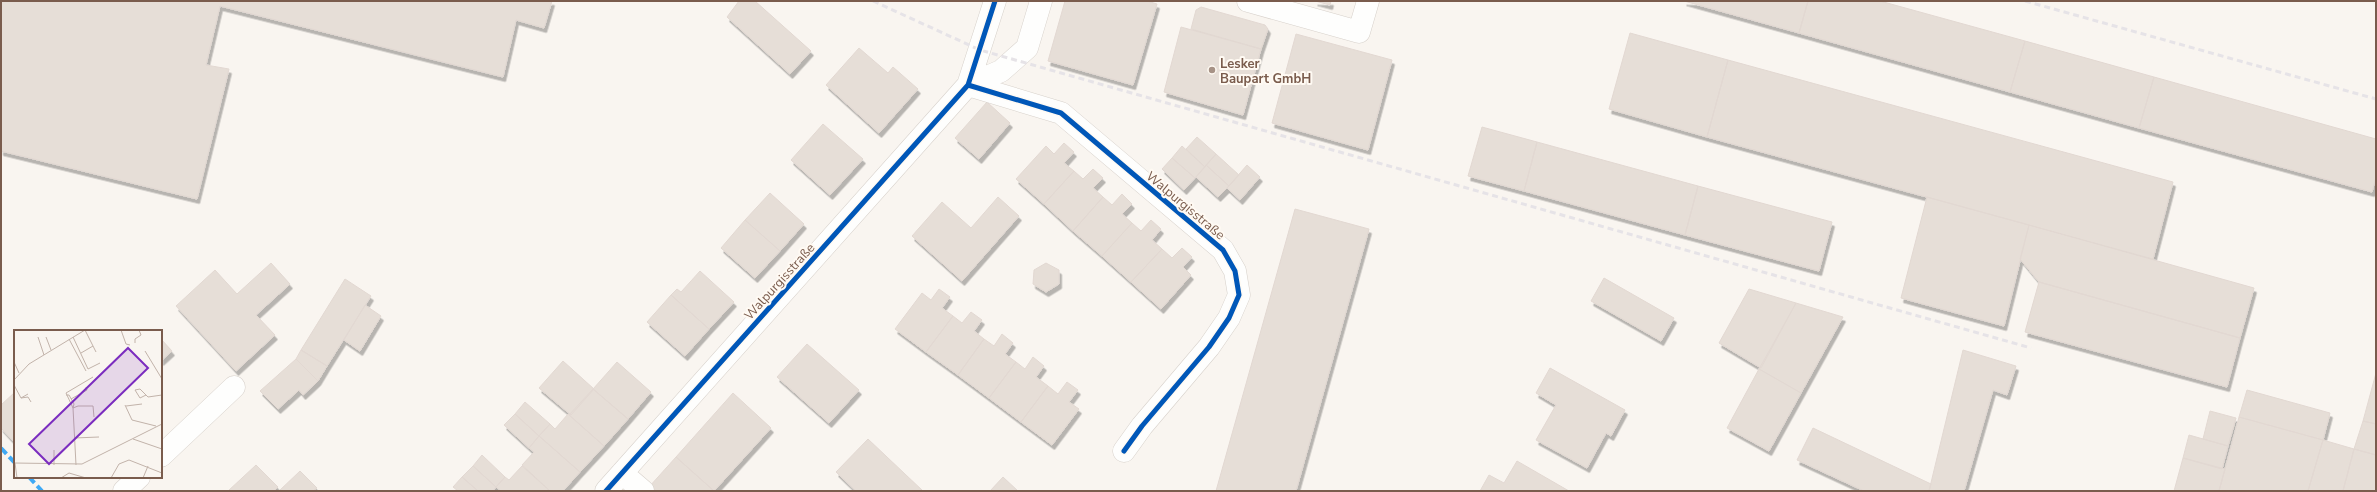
<svg xmlns="http://www.w3.org/2000/svg" width="2377" height="492" font-family="'Nunito Sans',sans-serif">
<defs>
<filter id="shadow"><feDropShadow dx="2.5" dy="4.5" stdDeviation="0" flood-color="#0004"/></filter>
</defs>
<rect width="100%" height="100%" fill="#f9f5f0"/>
<!-- building -->
<path fill="#e6ded7" stroke="#e2d8d2" filter="url(#shadow)" d="M1,1H552L544,28L516,20L503,77L220,6L206,65L229,69L197,199L1,151Z
M739,1H755L811,51L790,74L727,17Z
M1065,1H1147L1157,4L1133,85L1048,61Z
M1315,1H1331L1330,5Z
M1684,1H1808L1799,33Z
M1808,1H1880L2025,41L2010,92L1799,33Z
M1201,7L1265,25L1268,29L1261,49L1191,29L1196,10Z
M1181,27L1261,49L1243,115L1164,92Z
M1630,33L1728,60L1707,137L1609,109Z
M1296,34L1392,60L1368,150L1272,123Z
M2025,41L2154,77L2139,128L2010,92Z
M859,48L888,73L893,67L918,89L879,133L826,85Z
M1728,60L2173,182L2153,259L1707,137Z
M2154,77L2376,139V177L2372,192L2139,128Z
M987,102L1010,123L979,159L955,138Z
M823,124L863,159L830,195L791,160Z
M1482,127L1537,142L1524,191L1468,176Z
M1197,137L1216,154L1205,167L1186,149Z
M1537,142L1698,186L1685,235L1524,191Z
M1064,143L1074,152L1064,163L1074,171L1044,204L1016,179L1046,146L1054,154Z
M1182,146L1205,167L1195,178L1172,158Z
M1216,154L1239,175L1229,186L1206,165Z
M1172,158L1195,178L1184,190L1162,169Z
M1206,165L1229,186L1218,197L1196,177Z
M1247,165L1260,177L1240,200L1227,188Z
M1093,169L1103,178L1093,188L1103,197L1073,231L1044,204L1074,171L1083,179Z
M1698,186L1832,222L1819,271L1685,235Z
M770,193L804,224L780,251L745,220Z
M1122,194L1132,204L1122,214L1132,223L1102,256L1073,231L1103,197L1112,205Z
M998,197L1019,216L962,281L912,236L942,202L971,228Z
M1927,197L2029,225L2004,326L1901,298Z
M1295,209L1369,229L1296,491H1216Z
M745,220L780,251L755,278L721,248Z
M1151,220L1161,229L1152,240L1162,249L1131,282L1102,256L1132,223L1141,231Z
M2029,225L2254,288L2240,338L2039,282L2020,259Z
M1182,248L1192,257L1183,267L1191,275L1161,309L1131,282L1162,249L1172,258Z
M271,263L290,284L256,315L275,335L236,371L176,306L215,270L237,294Z
M1046,263L1059,270V284L1046,292L1033,284L1034,270Z
M700,271L734,302L709,329L671,295L677,289L681,292Z
M1604,278L1674,318L1661,341L1591,301Z
M345,279L371,296L327,366L301,350Z
M2039,282L2240,338L2227,387L2025,332Z
M939,289L950,297L942,308L953,316L926,352L895,329L922,293L931,300Z
M1749,289L1796,303L1761,368L1719,343Z
M671,295L709,329L685,356L647,322Z
M1796,303L1843,317L1801,393L1759,369Z
M365,305L381,316L360,351L344,340Z
M971,312L982,320L974,331L984,339L958,375L926,352L953,316L962,323Z
M1002,334L1013,343L1005,354L1016,362L989,398L958,375L984,339L994,346Z
M161,339L172,351L161,361Z
M807,344L859,390L829,423L777,377Z
M301,350L327,366L318,381L296,359Z
M1963,350L2016,366L2007,395L1993,390L1964,491H1929Z
M1033,357L1044,366L1036,377L1048,386L1021,422L989,398L1016,362L1025,369Z
M296,359L318,381L303,395L299,390L278,409L260,391Z
M563,361L594,389L571,415L539,388Z
M617,362L651,392L628,419L593,389Z
M1550,368L1625,410L1611,436L1606,433L1587,468L1536,440L1556,405L1536,393Z
M1759,369L1801,393L1769,451L1727,428Z
M2376,373V424L2363,421Z
M1067,382L1078,390L1069,402L1079,409L1052,445L1021,422L1048,386L1058,394Z
M593,389L628,419L604,446L569,415Z
M2247,390L2330,413L2323,440L2239,417Z
M15,392V443L1,428V405Z
M733,393L771,428L714,491L676,457Z
M525,402L550,424L539,436L515,414Z
M2210,411L2236,418L2228,446L2203,439Z
M515,414L539,436L529,448L504,425Z
M568,414L604,446L580,472L539,436L550,424L555,429Z
M2239,417L2323,440L2308,491H2219Z
M2363,421L2376,424V455L2354,449Z
M1813,428L1931,484L1929,491H1864L1797,460Z
M2189,435L2228,446L2222,469L2183,458Z
M539,436L580,472L563,491H550L522,465L534,452L529,448Z
M868,439L923,491H856L836,472Z
M2323,440L2354,449L2343,491H2308Z
M2354,449L2376,455V491H2343Z
M482,455L505,477L496,487L473,466Z
M676,457L714,491H653L649,487Z
M2183,458L2225,469L2219,491H2174Z
M1517,461L1569,491H1480L1489,475L1504,483Z
M256,465L278,487L274,491H228Z
M473,466L496,487L493,491H478L462,477Z
M522,466L550,491H501L496,487L505,477L509,480Z
M300,471L317,488L313,491H279Z
M462,477L478,491H458L453,487Z
M1003,477L1018,491H990Z"/>
<g fill="none" stroke-linecap="round" stroke-linejoin="round">
<!-- minor casing -->
<g stroke="#d7d1cb" stroke-width="23">
<path id="minor" d="M1248,1L1359,32L1368,1
M968,85L1061,113L1223,250L1235,271L1239,295L1229,318L1209,347L1142,426L1124,451
M968,85L1001,71L1027,48L1041,1
M161,456L234,387
M622,473L643,491
M124,491L139,477
M606,491L968,85L995,1"/>
</g>
<!-- minor -->
<use href="#minor" stroke="#fefefd" stroke-width="22"/>
<!-- rail -->
<path stroke="#e6e3e7" stroke-width="3" stroke-dasharray="6 4" stroke-linecap="butt" d="M873,1L980,50L2031,348
M2025,1L2376,99"/>
<!-- quiet -->
<path stroke="#3fa9f5" stroke-width="4" stroke-dasharray="8 4" stroke-linecap="butt" d="M1,448L15,463
M29,477L42,491"/>
<!-- cycleway casing -->
<g stroke="#fffaf3" stroke-width="8">
<path id="cycleway" d="M968,85L1061,113L1223,250L1235,271L1239,295L1229,318L1209,347L1142,426L1124,451
M606,491L968,85L995,1"/>
</g>
<!-- cycleway -->
<use href="#cycleway" stroke="#0057b8" stroke-width="5"/>
</g>
<!-- markers -->
<circle fill="#a69286" stroke="#fffaf3" stroke-width="1.5" cx="1212" cy="70" r="4"/>
<g text-anchor="middle" stroke-width="4" stroke-linejoin="round" paint-order="stroke">
<!-- poi labels -->
<g font-size="13" font-weight="bold" fill="#7a5c4d" stroke="#fffaf3" text-anchor="start">
<text x="1220" y="68">Lesker<tspan x="1220" dy="15">Baupart GmbH</tspan></text>
</g>
<!-- street labels -->
<g font-size="13" fill="#7a5c4d" stroke="#fffaf3">
<text transform="translate(1186 205) rotate(40)" y="5">Walpurgisstraße</text>
<text transform="translate(779 281) rotate(-48)" y="5">Walpurgisstraße</text>
</g>
</g>
<!-- overview -->
<g transform="translate(14 330)">
<rect width="148" height="148" fill="#f9f5f0"/>
<path fill="none" stroke="#c2b3aa" stroke-width="1" d="M107,0L112,14L116,15M24,7L30,25M32,7L37,20M59,7L74,39L86,33M55,9L72,41M121,13V9L127,5L125,0M131,21L148,49M67,23L79,16M0,32L5,43M0,50L15,34L71,0L82,22M0,55L7,68L14,64M52,65H55L60,74L59,78L64,76H79L80,87M132,65L126,68L121,60L126,59L134,67L148,65M7,68L14,67L17,72M57,69L73,60L72,57M111,75L118,90L142,96M112,76L128,74M60,108L85,107M119,109L148,119M0,133L68,134L148,94M1,133L3,148M40,135V120M62,135L59,78L52,63L79,47M47,148L55,143L72,148M97,148L105,134L115,130L148,143M129,148L134,136"/>
<path fill="#7b2cbf" fill-opacity="0.15" stroke="#7b2cbf" stroke-width="2" d="M114,18L134,38L35,134L15,114Z"/>
<rect width="148" height="148" fill="none" stroke="#7a5c4d" stroke-width="2"/>
</g>
<!-- border -->
<rect width="2377" height="492" fill="none" stroke="#7a5c4d" stroke-width="4"/>
</svg>
